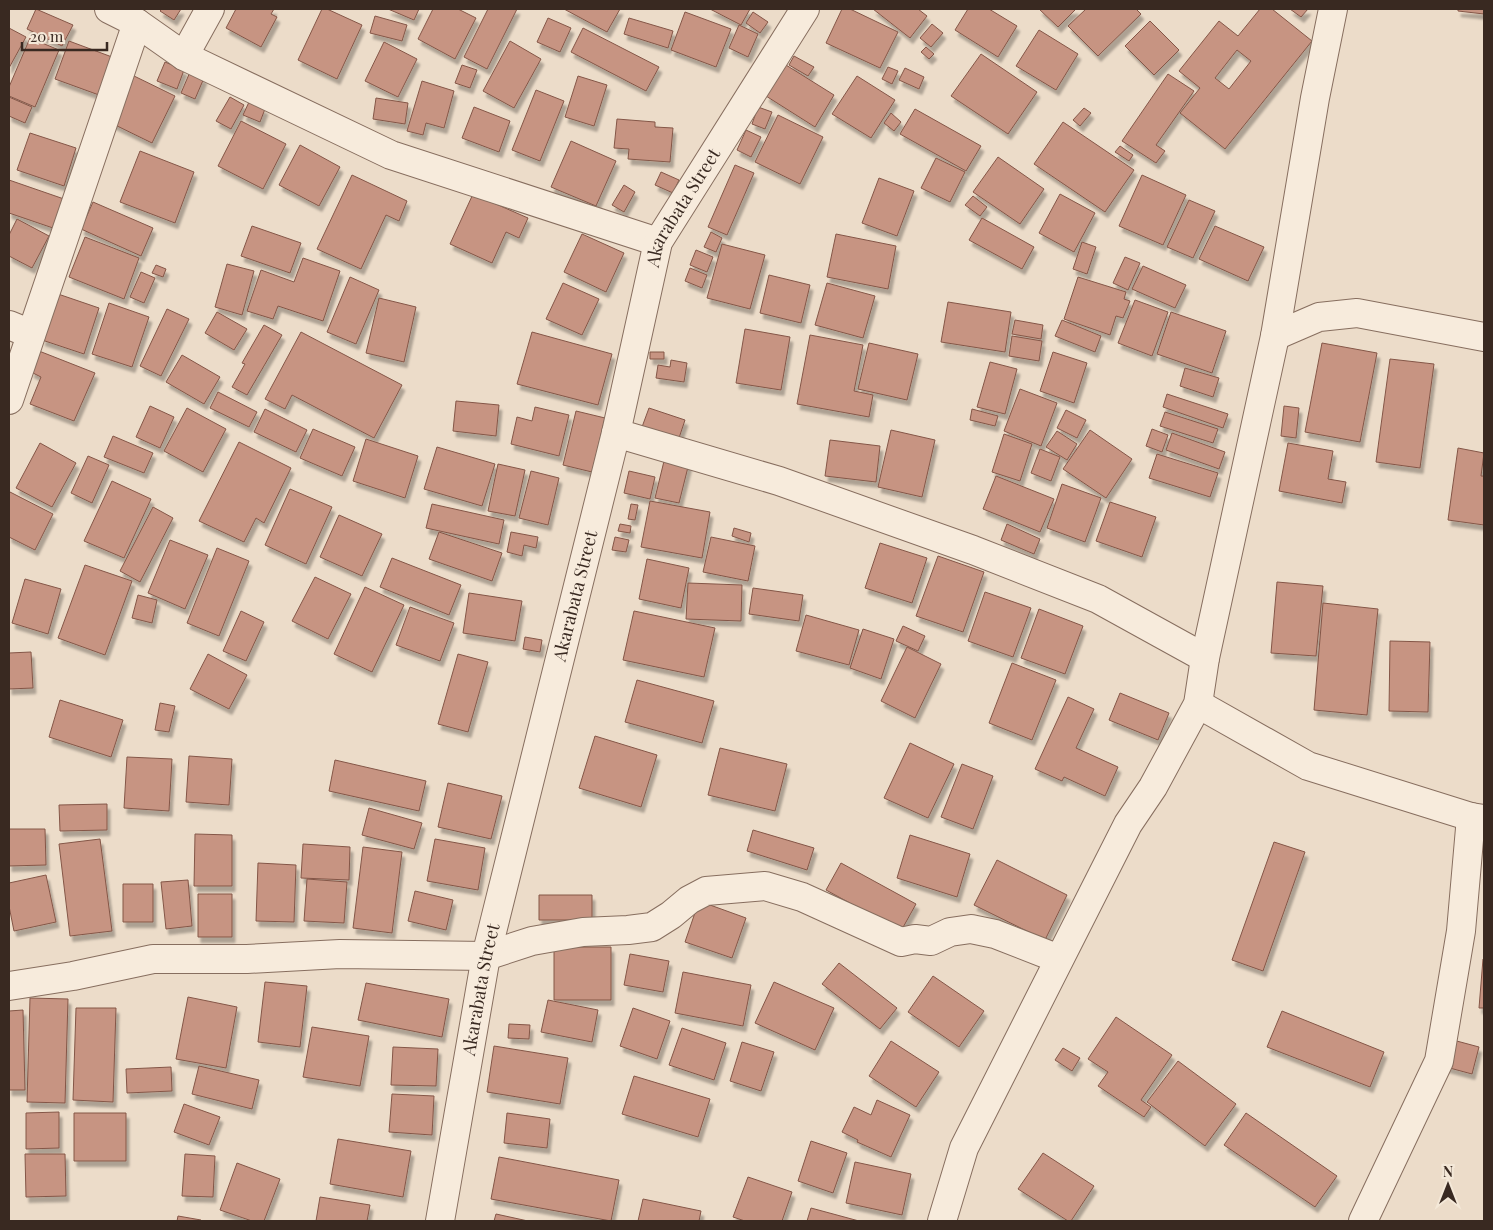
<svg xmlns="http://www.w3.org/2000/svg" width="1493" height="1230" font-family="'Playfair Display',serif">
<defs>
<filter id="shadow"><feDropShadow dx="3" dy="5.5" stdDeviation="1" flood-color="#0004"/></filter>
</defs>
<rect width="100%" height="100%" fill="#ecdcc9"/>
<!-- building -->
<path fill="#c79482" stroke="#845647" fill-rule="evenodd" filter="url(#shadow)" d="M36,9L73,25L62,46L27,29Z
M162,9H181L174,20L160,11Z
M236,9H274L271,14L277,17L261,47L226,28Z
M322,9H327L362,25L337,79L298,60Z
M388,9H419L414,20Z
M433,9H458L476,18L455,59L418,39Z
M488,9H517L487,69L464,57Z
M564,9H620L607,32Z
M710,9H750L741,25Z
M842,9H850L898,32L880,68L826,43Z
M873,9H918L927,16L910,38Z
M968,9H989L1017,26L998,57L955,30Z
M1039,9H1076L1058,27Z
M1086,9H1136L1141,14L1098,56L1068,26Z
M1260,9H1272L1312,41L1225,149L1180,113L1200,88L1179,71L1219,21L1238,36ZM1237,50L1251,61L1229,89L1215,78Z
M1290,9H1308L1301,17Z
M1458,9H1484V14L1458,11Z
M685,12L731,29L716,67L671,50Z
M753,12L768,22L760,33L746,23Z
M375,16L407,25L402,41L370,33Z
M548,18L571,28L560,52L537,42Z
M629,18L673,31L668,48L624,34Z
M1150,21L1179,50L1154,75L1125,46Z
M932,24L943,33L931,47L920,38Z
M739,25L758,34L748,57L729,48Z
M9,28L26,37L9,68Z
M583,28L659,67L646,91L571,52Z
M1039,30L1078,54L1056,90L1016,66Z
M30,38L59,50L35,107L9,96V87Z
M69,41L112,57L99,95L55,79Z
M510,41L541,59L514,108L483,91Z
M384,42L417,59L398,97L365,81Z
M926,47L934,54L929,59L921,52Z
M981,54L1037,92L1008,134L951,96Z
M794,56L814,67L808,76L789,65Z
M165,62L184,70L177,89L157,81Z
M462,65L477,70L470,88L455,83Z
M786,65L834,95L815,127L766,96Z
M888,67L898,71L892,84L882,79Z
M905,68L924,77L919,89L899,80Z
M190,72L204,78L195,99L181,93Z
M1168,74L1194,91L1156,145L1165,151L1156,163L1122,141Z
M132,75L175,96L152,143L109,122Z
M578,76L607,85L594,126L565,117Z
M857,76L895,100L871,138L832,114Z
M422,81L454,91L444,128L426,123L423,135L407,131Z
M536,90L564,101L540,161L512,150Z
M9,97L32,107L25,123L9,116Z
M230,97L244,105L231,129L216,121Z
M376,98L408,103L405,124L373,119Z
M249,102L265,109L260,122L243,115Z
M474,107L510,121L499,152L462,138Z
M758,107L772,112L765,129L752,124Z
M1084,108L1091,113L1080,126L1073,120Z
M915,109L981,146L966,171L900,134Z
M891,113L901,122L894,131L884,123Z
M778,115L823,137L800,184L755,162Z
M617,119L655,122V127L673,128L670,162L628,159L629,149L614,148Z
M241,121L286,144L263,189L218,166Z
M1063,122L1134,170L1105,212L1034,164Z
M746,130L761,137L751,157L737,150Z
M30,133L76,148L64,186L17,170Z
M571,141L616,161L596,206L551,187Z
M300,145L340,167L319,206L279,185Z
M1120,146L1133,155L1129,161L1115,152Z
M140,151L194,172L175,223L120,202Z
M998,157L1044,189L1020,224L973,192Z
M936,158L965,172L950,202L921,188Z
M735,165L754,173L727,235L708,227Z
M661,172L679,180L673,193L655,185Z
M352,175L407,201L399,221L386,215L361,269L317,249Z
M1142,175L1186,195L1163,245L1119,226Z
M879,178L914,191L897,236L862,223Z
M9,180L64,199L53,228L9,213Z
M624,185L635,192L624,212L612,205Z
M473,194L528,218L519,238L506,232L492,263L450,244Z
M1060,194L1095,213L1074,252L1039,233Z
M973,196L987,207L980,216L965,205Z
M1189,200L1215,211L1193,258L1167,247Z
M93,202L153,228L141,256L81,229Z
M982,218L1034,247L1022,269L969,240Z
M17,219L49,236L32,268L9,256V235Z
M252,226L301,243L290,273L241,256Z
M1215,226L1264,247L1248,281L1199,259Z
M711,232L722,238L716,252L704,247Z
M582,234L624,253L606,292L564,272Z
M836,234L896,246L888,289L827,277Z
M85,237L139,258L124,299L69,277Z
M1082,242L1096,247L1087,274L1073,269Z
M722,244L765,255L750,309L707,298Z
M696,250L713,257L707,272L690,265Z
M1125,257L1140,263L1128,290L1113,283Z
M303,258L340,271L323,321L278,306L273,319L247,311L261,270L294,282Z
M227,264L254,271L242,315L215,307Z
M156,265L166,269L163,277L152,273Z
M1143,266L1186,285L1175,308L1132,289Z
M690,268L707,275L702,288L685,281Z
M141,272L155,278L144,303L130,297Z
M769,275L810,285L801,323L760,313Z
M350,277L379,290L356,344L327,332Z
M1078,277L1126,292L1124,299L1130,301L1123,318L1116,316L1110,335L1064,319Z
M563,283L599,299L582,335L546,319Z
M827,283L875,296L863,338L815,325Z
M58,294L99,308L84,354L42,340Z
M379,298L416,307L404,362L366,353Z
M1135,300L1168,312L1152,356L1118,343Z
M948,302L1011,312L1005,352L941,342Z
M109,303L149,317L132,367L92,354Z
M167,309L189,319L161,376L140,366Z
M217,312L247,329L234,350L205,333Z
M1171,312L1226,331L1212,373L1157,354Z
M1015,320L1043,325L1041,339L1012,334Z
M1062,320L1101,336L1095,352L1055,336Z
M264,325L282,335L247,395L232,387L245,364L242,363Z
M745,329L790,337L781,390L736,383Z
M301,332L402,385L374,438L292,395L285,409L265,399Z
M532,332L612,354L598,405L517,384Z
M810,335L863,345L854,391L873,395L869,417L797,404Z
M1012,336L1042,341L1039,361L1009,356Z
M869,343L918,354L907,400L858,389Z
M1322,343L1377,353L1360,442L1305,432Z
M39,351L95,373L74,421L30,404L41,377L31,372Z
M650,352H664V359H650Z
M1053,352L1087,363L1074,403L1040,391Z
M182,355L220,377L204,404L166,382Z
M1390,359L1434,364L1420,468L1376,462Z
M671,360L687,363L684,382L656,378L658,365L670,367Z
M990,362L1017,369L1005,414L977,407Z
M1185,368L1219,378L1213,397L1180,386Z
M1020,389L1057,403L1041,446L1004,431Z
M218,392L257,412L249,427L210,408Z
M1167,394L1228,414L1223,428L1163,407Z
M456,401L499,405L496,436L453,431Z
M150,406L174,417L160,448L136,437Z
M1284,406L1299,408L1296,438L1281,436Z
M535,407L569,415L559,456L511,444L517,417L532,421Z
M187,408L226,429L203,472L164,451Z
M649,408L685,420L679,438L642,427Z
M265,409L307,430L296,452L254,432Z
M972,409L998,416L995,426L970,420Z
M1066,410L1086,420L1077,438L1057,428Z
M576,411L605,418L592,472L563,465Z
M1165,412L1218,429L1213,443L1160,426Z
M313,429L355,447L342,476L300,458Z
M1152,429L1168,435L1162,452L1146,446Z
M891,430L935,440L922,497L878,487Z
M1090,430L1132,459L1106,498L1063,469Z
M1057,431L1077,444L1067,460L1046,447Z
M1172,433L1225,452L1219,469L1166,450Z
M1004,434L1032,444L1020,481L992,472Z
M113,436L153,453L144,473L104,457Z
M366,439L418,456L405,498L353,481Z
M830,440L880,446L876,482L825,476Z
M239,442L291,468L264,523L256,518L244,542L199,521Z
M40,443L76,463L52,507L16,488Z
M1288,443L1333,451L1328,479L1346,482L1342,503L1279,491Z
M437,447L495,464L482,506L424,489Z
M1458,448L1484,453L1481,476H1484V525L1448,520Z
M1040,449L1060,457L1051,481L1031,473Z
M1157,454L1218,473L1210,497L1149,478Z
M88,456L109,465L92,503L71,493Z
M665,457L689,463L679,503L655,498Z
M498,464L525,470L515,516L488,511Z
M531,471L559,478L548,525L519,518Z
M629,471L655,477L650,499L624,493Z
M996,476L1054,499L1040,532L983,509Z
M112,481L151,499L124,558L84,541Z
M1062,484L1101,498L1085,542L1047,528Z
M290,489L332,507L306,564L265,545Z
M10,492L53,514L35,550L9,537V495Z
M650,501L710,512L702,558L641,547Z
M1110,502L1156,517L1142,557L1096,541Z
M432,504L504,520L499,544L426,528Z
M631,504L638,505L635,520L628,519Z
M153,507L173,518L140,582L120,571Z
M339,515L382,534L362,576L320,557Z
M620,524L631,526L630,533L618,531Z
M1007,524L1040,539L1034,554L1001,540Z
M734,528L751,533L749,542L732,536Z
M439,532L502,553L492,581L429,559Z
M511,532L538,537L536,548L524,545L522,556L507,552Z
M615,537L629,540L626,552L612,550Z
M711,537L755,546L748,581L703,572Z
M170,540L208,555L185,609L148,593Z
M880,543L927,558L912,603L865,588Z
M217,548L249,561L219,636L187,623Z
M938,556L984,572L963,632L916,616Z
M392,558L461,585L449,615L380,587Z
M647,559L689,568L681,608L639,599Z
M85,565L132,581L105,655L58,638Z
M315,577L351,594L328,639L292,621Z
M25,579L61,589L48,634L12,623Z
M1277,582L1323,586L1316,656L1271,653Z
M688,583L742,585L741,621L686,619Z
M365,587L404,605L372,672L334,654Z
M753,588L803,595L799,621L749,614Z
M985,592L1031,608L1013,657L968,641Z
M469,593L522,601L515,641L463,633Z
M138,595L157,600L152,623L132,618Z
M1323,603L1378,609L1367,715L1314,710Z
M410,607L454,623L440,661L396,645Z
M1039,609L1083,626L1065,674L1021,658Z
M241,611L264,622L246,661L223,651Z
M634,611L715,628L704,677L623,660Z
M806,615L859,630L849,665L796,651Z
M903,626L925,636L918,651L896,641Z
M863,629L894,639L881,679L850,668Z
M525,637L542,640L540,652L523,649Z
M1390,641L1430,642L1428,712L1389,711Z
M907,647L941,664L915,718L881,701Z
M31,652L33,688L9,689V653Z
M208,654L247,675L229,709L190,689Z
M458,654L488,662L468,732L438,724Z
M1012,663L1056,680L1032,740L989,723Z
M637,680L714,701L702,743L625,722Z
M1120,693L1169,713L1158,740L1109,720Z
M1068,697L1094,709L1076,748L1118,767L1105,796L1064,777L1062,781L1035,769Z
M60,700L123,720L111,757L49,737Z
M160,703L175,706L169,732L155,730Z
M595,736L657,755L641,807L579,788Z
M910,743L954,764L928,818L884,798Z
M720,748L787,764L775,811L708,795Z
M189,756L232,759L229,805L186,802Z
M127,757L172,759L169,811L124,808Z
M335,760L426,781L419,811L329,791Z
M962,764L993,776L973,829L941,817Z
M448,783L502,796L491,839L438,827Z
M107,804V830L60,831L59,805Z
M369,808L422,823L414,849L362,835Z
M9,829H45L46,865L9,866Z
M753,830L814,848L807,870L747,851Z
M195,834L232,835V886H194Z
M910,835L970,854L957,897L897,878Z
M100,839L112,931L70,936L59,844Z
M435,839L485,848L478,890L427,881Z
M1274,842L1305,852L1263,971L1232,960Z
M303,844L350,847L349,880L301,878Z
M363,847L402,852L392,933L353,928Z
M997,860L1067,895L1045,940L974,905Z
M258,863L296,865L294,922L256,921Z
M841,863L916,904L901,931L826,890Z
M46,875L56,922L14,931L9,906V883Z
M307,879L347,882L344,923L304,921Z
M188,880L192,926L166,929L161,882Z
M123,884H153V922H123Z
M415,891L453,900L446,930L408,921Z
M198,894H232V937H198Z
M539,895H592V920H539Z
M699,901L746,918L732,958L685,942Z
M554,947H611V1000H554Z
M630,954L669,961L663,992L624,985Z
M1483,959H1484V1008H1479Z
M839,963L897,1008L880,1029L822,984Z
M683,972L751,985L743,1026L675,1013Z
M933,976L984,1011L959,1047L908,1012Z
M265,982L307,986L300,1047L258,1042Z
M774,982L834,1008L815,1050L755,1023Z
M366,983L449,999L442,1037L358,1020Z
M188,997L237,1007L226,1068L176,1059Z
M30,998L68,999L65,1103L27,1102Z
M548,1000L598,1010L592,1042L541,1032Z
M76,1008H116L113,1102L73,1100Z
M633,1008L670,1021L657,1059L620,1046Z
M23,1010L25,1090H9V1011Z
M1282,1011L1384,1052L1370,1087L1267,1047Z
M1116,1017L1172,1055L1141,1100L1151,1107L1144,1117L1098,1086L1108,1072L1088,1059Z
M509,1024L530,1025L529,1039L508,1038Z
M312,1027L369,1036L360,1086L303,1077Z
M682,1028L726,1043L714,1080L669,1065Z
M1453,1040L1479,1047L1472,1074L1446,1067Z
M891,1041L939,1072L916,1107L869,1076Z
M742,1042L774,1052L761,1091L730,1081Z
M494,1046L568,1058L560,1104L487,1092Z
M393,1047L438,1049L436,1086L391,1085Z
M1063,1048L1080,1058L1072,1071L1055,1060Z
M1178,1061L1236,1104L1205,1146L1147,1102Z
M199,1066L259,1080L252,1109L192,1094Z
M171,1067L172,1091L127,1093L126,1069Z
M634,1076L710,1099L698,1137L622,1114Z
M392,1094L434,1096L432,1135L389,1132Z
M877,1100L910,1115L891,1157L857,1142L858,1140L842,1132L854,1107L871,1115Z
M184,1104L220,1117L209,1145L174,1132Z
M59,1112V1148L26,1149V1113Z
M74,1113H126V1161H74Z
M507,1113L550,1119L547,1148L504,1143Z
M1246,1113L1337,1176L1315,1207L1224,1145Z
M338,1139L411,1151L403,1197L330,1184Z
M811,1141L847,1153L833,1193L798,1181Z
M1043,1153L1094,1186L1071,1221H1068L1018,1189Z
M25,1154H65L66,1196L26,1197Z
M185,1154L215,1156L213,1197L182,1196Z
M499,1157L619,1180L611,1221L491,1199Z
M855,1162L911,1174L902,1215L846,1203Z
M237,1163L280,1179L264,1221H252L220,1210Z
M748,1177L792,1192L782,1221H745L733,1217Z
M320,1197L370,1205L367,1221H316Z
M643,1199L701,1211L699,1221H638Z
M811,1208L859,1221H807Z
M496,1214L528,1221H494Z
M178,1216L201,1220V1221H177Z"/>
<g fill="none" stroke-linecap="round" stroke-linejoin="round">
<!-- minor casing -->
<g stroke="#876e5f" stroke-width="30">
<g id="minor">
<path d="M109,9L137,23L184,56L391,155L658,242"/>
<path d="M184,56L210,9"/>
<path d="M9,325L31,334"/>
<path d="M1275,336L1319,317L1357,313L1484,337"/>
<path d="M9,400L137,23"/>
<path d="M616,433L779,481L973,550L1098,599L1205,658"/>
<path d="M1198,704L1308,766L1471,817L1484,819"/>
<path d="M9,986L73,976L153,959H247L340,954L486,956L532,941L583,932L628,930L652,927L671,915L689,900L706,891L765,886L802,897L901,942L915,939L931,941L950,932L971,929L995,934L1059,959"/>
<path id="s1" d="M440,1221L486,956L616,433L658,242L805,9"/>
<path d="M942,1221L964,1148L1128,824L1153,787L1198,704L1205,658L1275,336L1315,98L1333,9"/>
<path d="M1363,1221L1439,1061L1461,931L1471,817"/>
</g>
</g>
<!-- minor -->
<use href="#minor" stroke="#f7ebdc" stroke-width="28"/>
</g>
<g text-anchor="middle" stroke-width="4" stroke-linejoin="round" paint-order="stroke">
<!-- street labels -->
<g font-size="18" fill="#392921" stroke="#f4e8d8">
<text dy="6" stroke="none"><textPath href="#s1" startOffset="1045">Akarabata Street</textPath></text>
<text dy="6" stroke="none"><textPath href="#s1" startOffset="640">Akarabata Street</textPath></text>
<text dy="6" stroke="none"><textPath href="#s1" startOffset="235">Akarabata Street</textPath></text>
</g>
</g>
<!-- border -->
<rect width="1493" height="1230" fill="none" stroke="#392921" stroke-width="20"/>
<!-- north arrow -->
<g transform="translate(1448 1185)" stroke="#f4e8d8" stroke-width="4" paint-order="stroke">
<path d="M0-4L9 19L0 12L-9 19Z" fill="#392921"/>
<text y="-8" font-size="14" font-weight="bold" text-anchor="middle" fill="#392921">N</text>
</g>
<!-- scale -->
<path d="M22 42v8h85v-8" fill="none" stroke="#392921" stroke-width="2.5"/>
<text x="30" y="42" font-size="15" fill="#392921" stroke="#f4e8d8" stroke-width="4" paint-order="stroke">20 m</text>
</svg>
